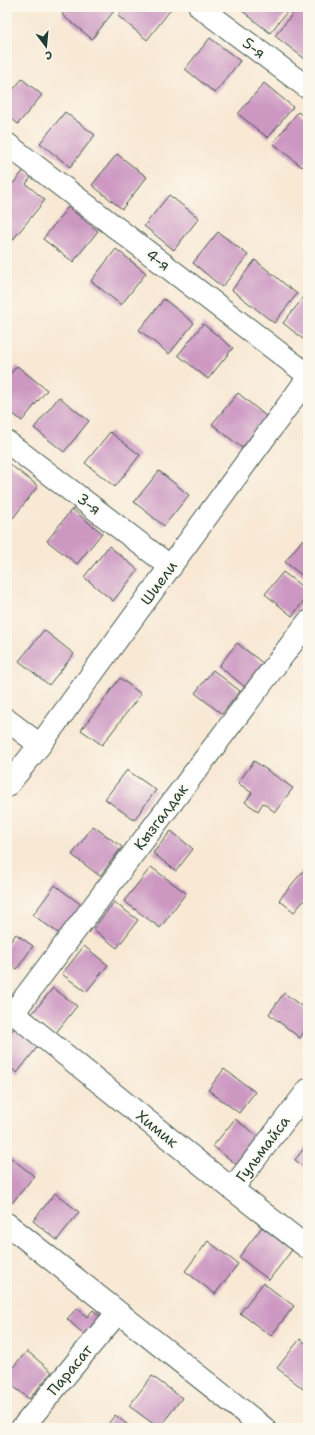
<svg xmlns="http://www.w3.org/2000/svg" width="315" height="1435" font-family="'Shantell Sans',sans-serif">
<rect width="100%" height="100%" fill="#fbf7ec"/>
<filter id="ink" filterUnits="userSpaceOnUse"><feTurbulence type="fractalNoise" baseFrequency=".025" numOctaves="2"/><feDisplacementMap in="SourceGraphic" scale="8" xChannelSelector="R" yChannelSelector="G"/><feConvolveMatrix kernelMatrix="1 2 1 2 8 2 1 2 1" color-interpolation-filters="sRGB"/></filter>
<filter id="wash" filterUnits="userSpaceOnUse"><feTurbulence type="fractalNoise" baseFrequency=".012" numOctaves="4" result="noise"/><feDisplacementMap in="SourceGraphic" scale="16" xChannelSelector="R" yChannelSelector="G"/><feGaussianBlur stdDeviation="0.9" result="paint"/><feColorMatrix in="noise" values="0 0 0 0 0 0 0 0 0 0 0 0 0 0 0 0 0 1.4 0 .05"/><feComposite in="paint" operator="in"/></filter>
<g filter="url(#wash)">
<rect width="100%" height="100%" fill="#f8e8d4"/>
<g id="blocks">
<!-- building -->
<path fill="#cc98c2" d="M68,7H117L92,39L62,15Z
M125,7H171L172,8L147,40L118,16Z
M242,7H291L270,33L240,9Z
M298,7H303L308,11V55L305,59L275,36Z
M210,38L240,61L215,93L185,69Z
M22,79L42,95L18,124L7,115V97Z
M264,83L293,107L268,138L238,114Z
M65,112L95,135L70,167L40,143Z
M298,112L308,120V160L302,167L273,143Z
M117,154L147,177L122,209L92,185Z
M24,170L32,176L26,184L45,200L7,247V191Z
M169,195L199,218L174,250L144,226Z
M68,207L98,231L73,262L43,239Z
M218,232L248,255L222,287L193,263Z
M116,249L146,273L121,305L91,281Z
M255,260L297,294L274,323L232,290Z
M308,292V343L283,323Z
M164,299L194,323L169,354L139,330Z
M203,324L233,348L208,379L178,355Z
M17,366L47,390L22,421L7,409V378Z
M238,393L267,417L242,448L212,424Z
M59,397L89,421L64,452L34,428Z
M110,432L140,455L115,487L85,463Z
M8,463L38,486L13,518L7,513Z
M159,471L189,495L164,526L134,502Z
M72,509L102,533L77,564L47,541Z
M303,539L308,543V580L285,562Z
M109,546L138,570L113,601L84,577Z
M283,572L308,591V596L292,616L265,594Z
M44,630L74,654L49,685L19,661Z
M237,643L264,664L245,687L219,666Z
M213,670L240,691L222,714L195,693Z
M120,678L141,694L102,745L81,730Z
M254,761L293,788L275,812L263,803L258,811L245,802L252,793L238,783Z
M127,770L156,790L134,820L105,799Z
M93,826L122,847L100,876L72,855Z
M171,831L193,849L176,871L153,853Z
M308,865V896L294,912L279,900Z
M151,867L186,893L160,928L124,901Z
M55,885L83,906L61,935L33,915Z
M114,902L138,920L117,948L93,929Z
M16,934L33,946L17,969L7,962V946Z
M84,946L108,965L86,992L62,974Z
M53,988L77,1006L55,1034L31,1015Z
M284,993L308,1011V1026L300,1038L269,1014Z
M15,1027L39,1045L17,1073L7,1065V1037Z
M224,1069L255,1092L239,1113L208,1090Z
M235,1119L259,1137L237,1165L213,1146Z
M308,1143V1170L295,1160Z
M10,1157L34,1176L12,1203L7,1199V1162Z
M55,1193L79,1212L57,1240L33,1221Z
M262,1227L292,1250L269,1280L239,1257Z
M208,1241L238,1264L215,1294L185,1271Z
M263,1283L294,1306L271,1336L240,1313Z
M77,1308L87,1317L93,1310L103,1319L87,1337L67,1319Z
M300,1339L308,1345L307,1392L277,1368Z
M27,1351L52,1372L29,1399L7,1381V1374Z
M152,1376L182,1398L159,1428L129,1406Z
M115,1415L132,1428H105Z"/>
</g>
</g>
<g filter="url(#ink)">
<use href="#blocks" fill-opacity="0" stroke="#40574c" stroke-width="1"/>
<g fill="none" stroke-linecap="round" stroke-linejoin="round">
<!-- street casing -->
<g stroke="#40574c" stroke-width="24">
<path id="street" d="M200,7L308,88
M7,144L308,375
M7,442L171,567
M7,720L40,745
M7,786L40,745L308,378
M7,1008L232,1189L308,1248
M13,1013L308,622
M232,1189L308,1090
M7,1224L264,1428
M22,1428L118,1312"/>
</g>
<!-- street -->
<use href="#street" stroke="#fff" stroke-width="22"/>
</g>
</g>
<g text-anchor="middle" stroke-width="3" stroke-linejoin="round" paint-order="stroke">
<!-- street labels -->
<g font-size="15" fill="#1f3d34" stroke="#fbf7ec">
<text transform="translate(254 48) rotate(37)" y="5">5-я</text>
<text transform="translate(158 260) rotate(37)" y="5">4-я</text>
<text transform="translate(89 504) rotate(37)" y="5">3-я</text>
<text transform="translate(159 583) rotate(-54)" y="5">Шиели</text>
<text transform="translate(161 817) rotate(-53)" y="5">Кызгалдак</text>
<text transform="translate(157 1129) rotate(39)" y="5">Химик</text>
<text transform="translate(263 1149) rotate(-53)" y="5">Гульмайса</text>
<text transform="translate(70 1370) rotate(-50)" y="5">Парасат</text>
</g>
</g>
<!-- margin -->
<rect width="315" height="1435" fill="none" stroke="#fbf7ec" stroke-width="24"/>
<!-- north arrow -->
<g transform="translate(46 46) rotate(164)" stroke="#fbf7ec" stroke-width="3" paint-order="stroke">
<path d="M0-3L7 15L0 10L-7 15Z" fill="#1f3d34"/>
<text y="-6" font-size="11" font-weight="bold" text-anchor="middle" fill="#1f3d34">С</text>
</g>
</svg>
